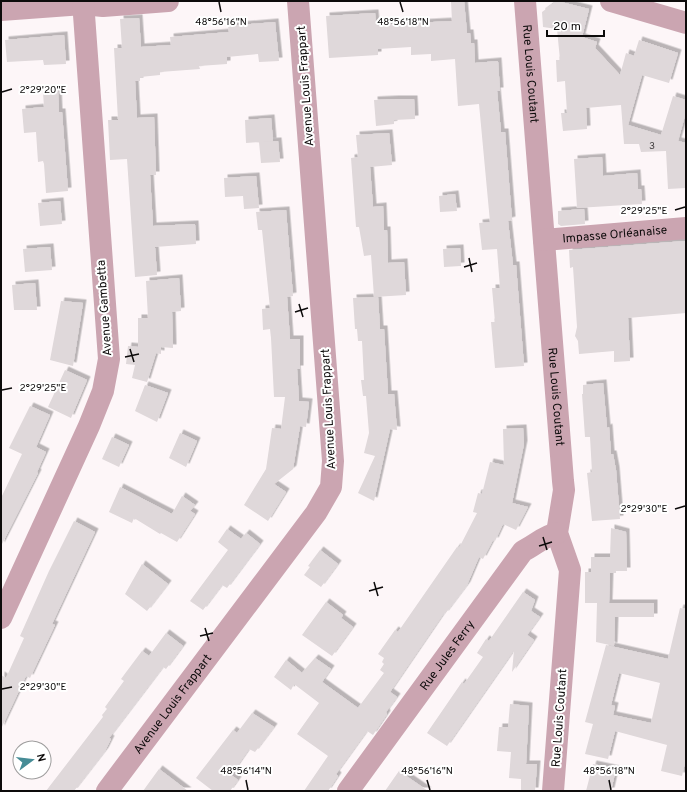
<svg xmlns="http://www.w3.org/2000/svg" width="687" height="792" font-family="Overpass,sans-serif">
<defs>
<filter id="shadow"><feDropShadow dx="3.5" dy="-3.5" stdDeviation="0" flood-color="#0004"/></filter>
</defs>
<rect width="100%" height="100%" fill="#fdf6f8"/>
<!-- building -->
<path fill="#dfd8da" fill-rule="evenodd" filter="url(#shadow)" d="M451,1H464L467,33H470L471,43H474L475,63L498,61L500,91H497L501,132H505L512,220L508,221L513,265H516L524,366L495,368L491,322H495L492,288H500L497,249L482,250L479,223L490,222L479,104L458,106L455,59L431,61V54L411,55V47L378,49V55L329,58L326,16L375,13L376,25L452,21Z
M557,1L589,9L582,37L597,42L595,48L620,75L626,53L634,56L639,40L678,53L669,83L642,75L628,125L661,135L673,96L686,100V112L678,141L686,143V188L668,189L666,151L641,152L639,144H624L621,105L586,108L587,129L563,131L561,113H567L565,81L557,82L556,60H560L557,29L543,27L542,12Z
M139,18L141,47L171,45L170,37L229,32L228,26L275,22L279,61L259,62L258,54L227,57V64L199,66L200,69L160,72V75L140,77V81H135L137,118L154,117L156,175H150L153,226L195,224L196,244L155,247L157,275L135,277L127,159L110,160L108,120H118L114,48H122L120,19Z
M64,35L66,64L44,65L43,60L7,62L5,40Z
M58,91L59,112H62L68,191L46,193L44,164L43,161L38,162L36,132L24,133L22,109L44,107L43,92Z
M395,99H414L415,119L394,120V124L376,126L374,100Z
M271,118L273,141L246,143L245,120Z
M389,133L392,165L370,167L373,207L383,206L384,230H387L388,263L404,262L406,295L374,297L371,255L364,256L359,227H356L351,158L358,157L356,135Z
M278,141L280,162L261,163L259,142Z
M602,157L603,176L637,173L638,189H641L642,204L577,208L574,159Z
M256,176L259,208L244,209L243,196L225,197L224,178Z
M455,194L457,211L440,212L439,196Z
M60,201L62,224L40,226L38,203Z
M584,209L585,224L561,226L558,224V211Z
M286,210L293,296L287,297L290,339H300V369H297L299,401L309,402L306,427L300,426L293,469L274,484L286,492L268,521L244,505L266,469L272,428L281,429L285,397H274L271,338L270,329L263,330L262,309L270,308L262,230H258L256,212Z
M685,241L686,313L628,318L630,361L614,362V351L579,354L578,341L575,336L577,327L573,267L570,268L569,250Z
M50,247L52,270L25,272L23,249Z
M460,248L461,266L444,267L443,249Z
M179,278L181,311L172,312L173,348L161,347V354L156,353L147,382L132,378L135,365L126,364L128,346L138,347V318H148L146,281Z
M35,283L37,310H14L12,285Z
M378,297L380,329H384L388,394H394L397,430L390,429L374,501L358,493L375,456L364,453L369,433L366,396H363L361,380H364L362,341H358L357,329H355L353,298Z
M61,301L83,303L73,366L50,360Z
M65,370L87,380L71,418L48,407Z
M603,383L607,428L609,427L611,454H613L616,470L620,519L592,521L587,473L592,472L590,437H585L582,394H583V385Z
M145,385L168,393L157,422L135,411Z
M30,406L50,415L36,447L46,452L37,472L38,473L1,546V498L22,454L9,448Z
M523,428L524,444L512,503L528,507L516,530L503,524L495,541L493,540L483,559L479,557L467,585L445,614L444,613L390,692L397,697L386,712L387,714L373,735L367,731L336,774L338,776L328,791H304L328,756L297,734L319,703L294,684L291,690L274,677L286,660L302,673L301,674L315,658L331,669L322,682L358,708L384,673L380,670L384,664L382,662L384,658L378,654L395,630L398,632L457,547L459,548L477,513L473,512L478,493L482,494L490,462L504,465L503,429Z
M180,433L197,441L186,467L169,458Z
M112,437L129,445L119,467L102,459Z
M120,487L172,514L182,496L195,505L190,511L195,514L177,542L161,533L160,534L134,518L132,523L109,512Z
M74,521L95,532L52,624L55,625L30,678L26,676L1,729V675L6,678L24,638L20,636L49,571Z
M611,528L626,532L627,571H616V573H610L609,603H654V617H615L614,646L596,642L597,603H585V572H591V557H610Z
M227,529L241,539L246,533L260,544L227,588L222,585L203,610L190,601L228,550L218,542Z
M320,550L338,564L321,587L304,575L310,567L308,566Z
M142,564L168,584L147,611L125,594Z
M523,592L535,600L531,611L540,617L527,635L534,640L512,672L514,650L447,746L427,733L462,682L464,684L483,657L477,653L486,639L489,641Z
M326,602L343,615L341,618L353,627L332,656L302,635Z
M680,608L686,609V758L682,776L661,771L667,745L615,731L608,759L585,754L593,724L585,722L606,645L668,659ZM619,673L660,683L651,723L613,715L615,706L611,705Z
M166,633L183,646L166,669L163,667L141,696L109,738L111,739L105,751L74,791H46L103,717L102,715L107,709L105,707L124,681L121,679L142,651L149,656Z
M510,704L529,706L526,764H537L535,791H521V779L509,778L511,752L497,751L499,727H508Z
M252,713L274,727L255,752L249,749L231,775L238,780L230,791H213L196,778L233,730L237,733Z
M593,764L616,769L611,791H586Z
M159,769L188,791H143Z
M399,771L428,791H385Z"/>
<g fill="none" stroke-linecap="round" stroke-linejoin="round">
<!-- minor -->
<g stroke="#cba5b1" stroke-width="22">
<path id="s1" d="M525,1L563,481L564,490L557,533L570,570L553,791"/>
<path d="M611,1L686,23"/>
<path d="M1,10L83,4L103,6L168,1"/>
<path id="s2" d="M544,240L686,228"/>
<path d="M1,618L89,426L103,391L109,359L83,1"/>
<path id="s3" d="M107,791L316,513L331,487L333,461L298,1"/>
<path id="s4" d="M348,791L523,551C535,545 544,536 557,533"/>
</g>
</g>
<!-- ticks -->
<path fill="none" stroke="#0d0b0b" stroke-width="1.5" d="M219,2L221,12M400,2L403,12M2,92L12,89M675,210L685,207M469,258L472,272M464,267L477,263M299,304L303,317M295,312L308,308M130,349L134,362M125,357L139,354M2,390L12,388M675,509L685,506M543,537L547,550M539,546L552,542M374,582L378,596M369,591L383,587M205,628L209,641M200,636L213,633M2,689L12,687M246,780L248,790M427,780L430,790M609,780L611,790"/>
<g text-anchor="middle" stroke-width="4" stroke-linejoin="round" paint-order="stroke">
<!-- number labels -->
<g font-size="10" fill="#423e3f">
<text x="652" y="149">3</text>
</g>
<!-- street labels -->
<g font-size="12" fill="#0d0b0b" stroke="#fff">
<text dy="4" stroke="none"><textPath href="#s1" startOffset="73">Rue Louis Coutant</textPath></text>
<text transform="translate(305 86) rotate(-94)" y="4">Avenue Louis Frappart</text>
<text dy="4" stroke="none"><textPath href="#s2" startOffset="71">Impasse Orléanaise</textPath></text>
<text transform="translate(104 308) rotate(-94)" y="4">Avenue Gambetta</text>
<text dy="4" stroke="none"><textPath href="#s1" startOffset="397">Rue Louis Coutant</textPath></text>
<text transform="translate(328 409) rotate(-93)" y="4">Avenue Louis Frappart</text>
<text dy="4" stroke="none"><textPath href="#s4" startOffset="168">Rue Jules Ferry</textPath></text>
<text dy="4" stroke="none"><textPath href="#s3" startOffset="109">Avenue Louis Frappart</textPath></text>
<text transform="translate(559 718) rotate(-86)" y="4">Rue Louis Coutant</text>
</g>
</g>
<g font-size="10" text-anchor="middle" fill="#0d0b0b" stroke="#fff" stroke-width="4" stroke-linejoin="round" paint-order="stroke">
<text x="221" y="25">48°56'16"N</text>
<text x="403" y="25">48°56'18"N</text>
<text x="43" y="93">2°29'20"E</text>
<text x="644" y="214">2°29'25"E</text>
<text x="43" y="391">2°29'25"E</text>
<text x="644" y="512">2°29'30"E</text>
<text x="43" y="690">2°29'30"E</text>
<text x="246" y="774">48°56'14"N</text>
<text x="427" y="774">48°56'16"N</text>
<text x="609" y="774">48°56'18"N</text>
</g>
<!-- border -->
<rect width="687" height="792" fill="none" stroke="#0d0b0b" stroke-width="4"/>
<!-- north arrow -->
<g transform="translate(32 760) rotate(75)"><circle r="19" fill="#ffffff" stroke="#9e9d9d"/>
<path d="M0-3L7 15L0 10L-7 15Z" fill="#468c96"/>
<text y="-6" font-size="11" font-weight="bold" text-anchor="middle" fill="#0d0b0b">N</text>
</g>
<!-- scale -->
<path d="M547 30v6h57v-6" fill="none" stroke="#0d0b0b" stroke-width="2"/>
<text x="553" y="30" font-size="12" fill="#0d0b0b" stroke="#ffffff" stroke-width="3" paint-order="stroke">20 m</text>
</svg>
